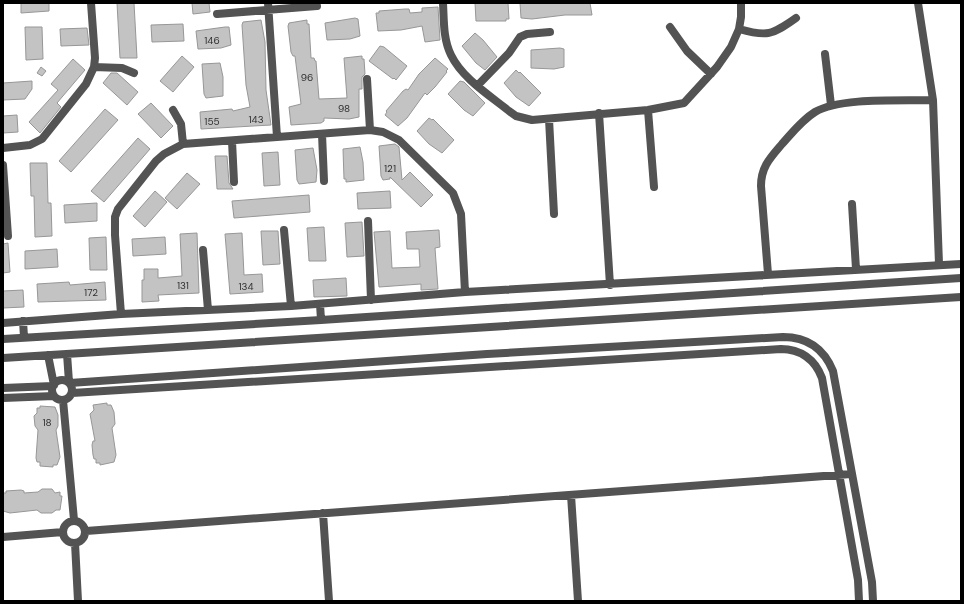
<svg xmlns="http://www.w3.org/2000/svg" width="964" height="604" font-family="'DM Sans',sans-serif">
<rect width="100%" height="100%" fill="#fff"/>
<!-- building -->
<path fill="#c3c3c3" stroke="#979797" d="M21,3H49V11L21,13Z
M117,3H134L137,58H120Z
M192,3H209L210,12L193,14Z
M475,3H508L509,19H506V21H476Z
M520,3H590L592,15H565L532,19L521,18Z
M438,7L440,40L425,42L422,26L401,30L378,31L376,13H379V11L405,9H409L410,13L422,12V8Z
M355,18L358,19L360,36L350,39L327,40L325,23Z
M261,20L265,42L266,90L271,125L201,129L200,112L232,109L233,111L250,107L246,85L242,25L243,22Z
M307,20V24H309L311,58H314L315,61H316L319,99L347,98L344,58L362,56V59H364L365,74L362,77V89H359V117L349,119L324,118V121L321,123L291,125L289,107L301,104L295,56H293L291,52L288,26L289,23Z
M183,24L184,41L152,42L151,25Z
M25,27H42L43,59L26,60Z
M225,27H229L231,45L221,48L198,49L196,31Z
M87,28L89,45L61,46L60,29Z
M475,33L483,40L497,57L485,70L476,63L462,46Z
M380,46L384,47L407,66L396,80L394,78L393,79L369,61Z
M560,48L564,49V67L554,69L531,68V50Z
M182,56L194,67L173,92L160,81Z
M435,58L448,69L446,71L447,72L435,87L427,95L425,93L407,118L398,126L385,115L387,112L386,111L403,91L406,89L408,90L419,74Z
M73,59L85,70L57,103L61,107L40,133L29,122L58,90L51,84Z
M220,63L223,77V96L206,98L204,94L202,64Z
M41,67L46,71L42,76L37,73Z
M516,70L519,73L520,72L541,93L529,106L516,97L504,83Z
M111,73H117L138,92L127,105L103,83Z
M32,81V89L25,99L3,100V83Z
M460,81L464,82L485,103L473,116L464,110L448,94Z
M151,103L173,126L161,138L138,114Z
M105,109L118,120L71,172L59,161Z
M17,115L18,132L3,133V116Z
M429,118L432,120L433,119L454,140L442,153L429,144L417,131Z
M138,138L150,149L104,202L91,191Z
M395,144L399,147L402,180L410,172L433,195L421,207L390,177V179L383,180L381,176L379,146Z
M360,147L363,162L364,180L346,182V179H344L343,149Z
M313,148L317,170L316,182L299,184L297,180L295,150Z
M278,152L280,185L264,186L262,153Z
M215,156H227L229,183L233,189H217Z
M30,163H47L48,203H51L52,236L35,237L34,196H31Z
M187,173L200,184L177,209L165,198Z
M155,191L167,202L145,227L133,216Z
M390,191L391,208L358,209L357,193Z
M309,195L310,212L234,218L232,201Z
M97,203V221L65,223L64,205Z
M362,222L364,256L347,257L345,223Z
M324,227L326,261H309L307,228Z
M439,230L440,247L435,248L438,289L421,290V284L379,287L374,232L390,231L392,268L420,267L419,249H407L406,232Z
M261,231H278L280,264L263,265Z
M197,233L199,293L158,295L159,301L142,302V280H144V269H158V278L182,276L180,234Z
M242,233L244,275L262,274L263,292L230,294L225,234Z
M106,237L107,270H90L89,238Z
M165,237L166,254L133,256L132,239Z
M8,243L10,272L3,273V244Z
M57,249L58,267L25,269V251Z
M346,278L347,296L314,297L313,280Z
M69,282L70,285L105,282L106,300L38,302L37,284Z
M23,290L24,307L3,308V291Z
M107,403V405H111L114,412L115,424L112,428L116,455L114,462L100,465V463H96V459H94L93,455L92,445L93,441H95L90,414L94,410L93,405Z
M40,406L55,407L58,415V426L56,430L60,457L57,465H53V467L40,466V462H37L36,458L38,430L35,426L34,416L37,413V408H40Z
M42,489H52L55,493L60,492V496H62L60,510H56L52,513H41L37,510L10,513L3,511V493H6V491L21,490L24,491V493L38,492Z"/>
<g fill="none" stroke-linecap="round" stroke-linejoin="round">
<!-- street -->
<path stroke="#535353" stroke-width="8" d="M268,3L277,137
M443,3C444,20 443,39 451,55C462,78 489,95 509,111L516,116L532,120L648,110L684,103L717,67L731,47L739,29L741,17V3
M918,3L933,100L939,264
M217,14L317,6
M670,27L687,51L711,74
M739,29C767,37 772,35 796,18
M825,54L831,105
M94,67L122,68L134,73
M367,79L370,130
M478,85L509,53L520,37L527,34L550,32
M173,110L181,124L183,144
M648,110L654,187
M599,113L610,285
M549,119L554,214
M322,134L324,181
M232,141L234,182
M3,148L30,145L42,139L86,84L94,67L95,58L91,3
M3,165L8,236
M852,204L856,269
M368,221L371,300
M284,230L291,306
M203,250L208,310
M768,274L761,186C761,167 770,158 782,144C792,133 802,120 815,112C840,97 903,101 933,100
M320,304L321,320
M121,314L115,235V217L118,209L156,161L164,154L183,144L370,130L383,132L399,140L453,193L461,214L465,292
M23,321L24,337
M3,323L121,314L291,306L465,292L961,264
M3,339L321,320L961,278
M67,354L69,382
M48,355L54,385
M3,358L961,297
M52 390a10 10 0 1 1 20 0a10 10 0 1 1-20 0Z
M70,383L487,354L783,337C807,337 824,349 833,371L872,582L873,601
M3,388L53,386
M72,393L781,349C800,349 815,359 822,378L858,580L859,601
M3,398L54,396
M63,400L74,520
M571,495L578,601
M323,513L329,601
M63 532a11 11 0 1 1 22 0a11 11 0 1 1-22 0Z
M86,531L851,474
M3,537L63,532
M75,543L78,601"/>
</g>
<g text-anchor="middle" stroke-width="3" stroke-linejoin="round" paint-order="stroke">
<!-- number labels -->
<g font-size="10" fill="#313131">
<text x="212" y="44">146</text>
<text x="307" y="81">96</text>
<text x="344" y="112">98</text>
<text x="256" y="123">143</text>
<text x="212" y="125">155</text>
<text x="390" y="172">121</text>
<text x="183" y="289">131</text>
<text x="246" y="290">134</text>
<text x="91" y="296">172</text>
<text x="47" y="426">18</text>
</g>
</g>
<!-- border -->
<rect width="964" height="604" fill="none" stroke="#000000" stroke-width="8"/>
</svg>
